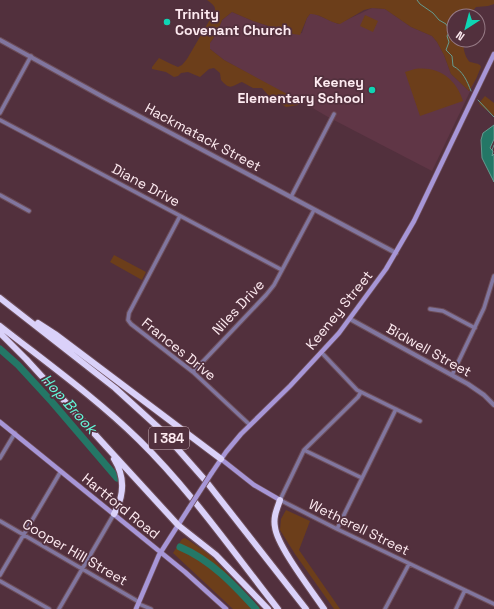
<svg xmlns="http://www.w3.org/2000/svg" width="494" height="609" font-family="'Space Grotesk',sans-serif">
<rect width="100%" height="100%" fill="#52303d"/>
<!-- built -->
<path fill="#603646" d="M372,8L385,9L411,27L432,36L437,42L444,55L451,74L469,91L476,79L432,171L328,117L294,97L276,89L224,60L210,49V43L217,33L222,20L232,12L253,21L293,34L302,33L307,18L310,14H315L338,24Z"/>
<!-- green -->
<path fill="#6c3e1a" d="M207,0H494V4L488,6L476,7L471,13L470,16H454V40H464C462,45 465,58 470,62C473,63 477,63 480,65L481,67L476,79L469,91L451,74L444,55L437,42L432,36L411,27L385,9L372,8L364,10L340,24C330,23 320,13 310,14L307,18L300,35L293,34L253,21L232,12L222,20L217,33L210,43V49L224,60L300,101L298,105L286,107L268,95L262,88H253L242,82C231,86 231,91 221,80L220,73L214,68L209,69L200,77L188,72L181,73L178,76L174,77L166,72L152,69V67L159,58L171,64L178,67L182,65L187,59L215,11C216,6 211,3 207,0Z
M365,15L378,21L373,32L360,26Z
M415,69C439,66 456,79 463,101L420,116L405,72Z
M485,96L494,103V116L480,105L479,103Z
M114,255L146,272L142,280L110,262Z
M286,510L310,521L299,550L340,609H334L295,554L280,530L281,519Z
M185,538L208,553L261,609H233L173,553L182,539Z"/>
<!-- water -->
<path fill="#247766" stroke="#659a8f" d="M494,125V139L490,148L493,151L492,156L494,154V182L482,158L481,140L483,133Z"/>
<g fill="none" stroke-linecap="round" stroke-linejoin="round">
<!-- stream -->
<path stroke="#659a8f" stroke-width="1" d="M417,0L420,4L433,13L439,20L446,24L450,31L447,36L449,42L446,50L452,56L453,66C463,71 467,81 471,91
M478,100L494,117
M492,150L494,145"/>
<!-- river -->
<path stroke="#247766" stroke-width="7" d="M0,349L18,365L52,402L117,478
M180,547C211,560 234,585 256,609"/>
<!-- minor casing -->
<g stroke="#6d4e5a" stroke-width="5.5">
<path id="minor" d="M0,113L31,56
M0,120L282,270
M0,195L29,211
M291,197L334,114
M180,216L129,313L128,320L131,324L193,372L250,425
M430,309L443,311L475,328
M321,352L357,390L420,421
M193,372L266,295L274,285L314,210
M452,375L484,308L494,276
M361,392L358,397L304,450L280,500L337,529L494,604
M304,450L362,478
M0,458L15,433
M0,521L139,602
M337,529L396,409
M0,575L61,471
M0,581L49,609
M139,604L151,609
M59,609L114,514
M385,609L409,564
M456,609L465,590"/>
</g>
<!-- tertiary casing -->
<g stroke="#6d4e5a" stroke-width="6">
<path id="tertiary" d="M0,40L105,98L396,253
M350,319L468,384L484,395L494,405"/>
</g>
<!-- secondary casing -->
<g stroke="#6d4e5a" stroke-width="6">
<path id="secondary" d="M0,422L185,572L226,609
M221,459L254,485L280,500
M211,474L226,452L241,434L290,386L339,333L386,269L414,221L494,54
M136,609L159,555L189,508"/>
</g>
<!-- motorway casing -->
<g stroke="#6d4e5a" stroke-width="8">
<path id="motorway" d="M0,298L115,388L160,429L205,480L306,609
M38,323L55,334L221,459
M0,326C47,363 96,398 139,440C191,491 233,552 278,609
M0,333L26,359L178,525L216,555L268,609
M280,500C277,509 273,517 275,527C277,546 312,591 324,609
M114,514C124,496 126,478 114,459"/>
</g>
<!-- minor -->
<use href="#minor" stroke="#81769f" stroke-width="3.5"/>
<!-- tertiary -->
<use href="#tertiary" stroke="#81769f" stroke-width="4"/>
<!-- secondary -->
<use href="#secondary" stroke="#a796d7" stroke-width="4.5"/>
<!-- motorway -->
<use href="#motorway" stroke="#dad1f9" stroke-width="6"/>
<!-- secondary-bridge casing -->
<g stroke="#6d4e5a" stroke-width="6" stroke-linecap="butt">
<path id="secondary-bridge" d="M189,508L211,474"/>
</g>
<!-- secondary-bridge -->
<use href="#secondary-bridge" stroke="#a796d7" stroke-width="4.5"/>
</g>
<!-- markers -->
<g fill="#0ed5b4" stroke="#52303d" stroke-width="1.5">
<circle cx="167" cy="22" r="4"/>
<circle cx="372" cy="90" r="4"/>
</g>
<g text-anchor="middle" stroke-width="3.5" stroke-linejoin="round" paint-order="stroke">
<!-- shield labels -->
<rect fill="#52303d" stroke="#cab2ba" stroke-width="1" x="149" y="427" width="40" height="22" rx="3"/>
<g font-size="13" font-weight="bold" fill="#fdeaf0">
<text x="169" y="443">I 384</text>
</g>
<!-- poi labels -->
<g font-size="14" font-weight="bold" fill="#fdeaf0" stroke="#52303d" text-anchor="start">
<text x="175" y="19">Trinity<tspan x="175" dy="16">Covenant Church</tspan></text>
<text x="364" y="87" text-anchor="end">Keeney<tspan x="364" dy="16">Elementary School</tspan></text>
</g>
<!-- street labels -->
<g font-size="14" fill="#fdeaf0" stroke="#52303d">
<text transform="translate(203 137) rotate(28)" y="5">Hackmatack Street</text>
<text transform="translate(146 185) rotate(28)" y="5">Diane Drive</text>
<text transform="translate(238 307) rotate(-47)" y="5">Niles Drive</text>
<text transform="translate(339 310) rotate(-51)" y="5">Keeney Street</text>
<text transform="translate(179 349) rotate(39)" y="5">Frances Drive</text>
<text transform="translate(429 350) rotate(29)" y="5">Bidwell Street</text>
<text transform="translate(121 506) rotate(39)" y="5">Hartford Road</text>
<text transform="translate(359 527) rotate(26)" y="5">Wetherell Street</text>
<text transform="translate(75 552) rotate(30)" y="5">Cooper Hill Street</text>
</g>
<!-- water labels -->
<g font-size="15" font-style="italic" fill="#61f6d7" stroke="#52303d">
<text transform="translate(69 404) rotate(48)" y="5">Hop Brook</text>
</g>
</g>
<!-- north arrow -->
<g transform="translate(466 28) rotate(216)"><circle r="19" fill="#52303d" stroke="#967a85"/>
<path d="M0-3L7 15L0 10L-7 15Z" fill="#0ed5b4"/>
<text y="-6" font-size="11" font-weight="bold" text-anchor="middle" fill="#fdeaf0">N</text>
</g>
</svg>
